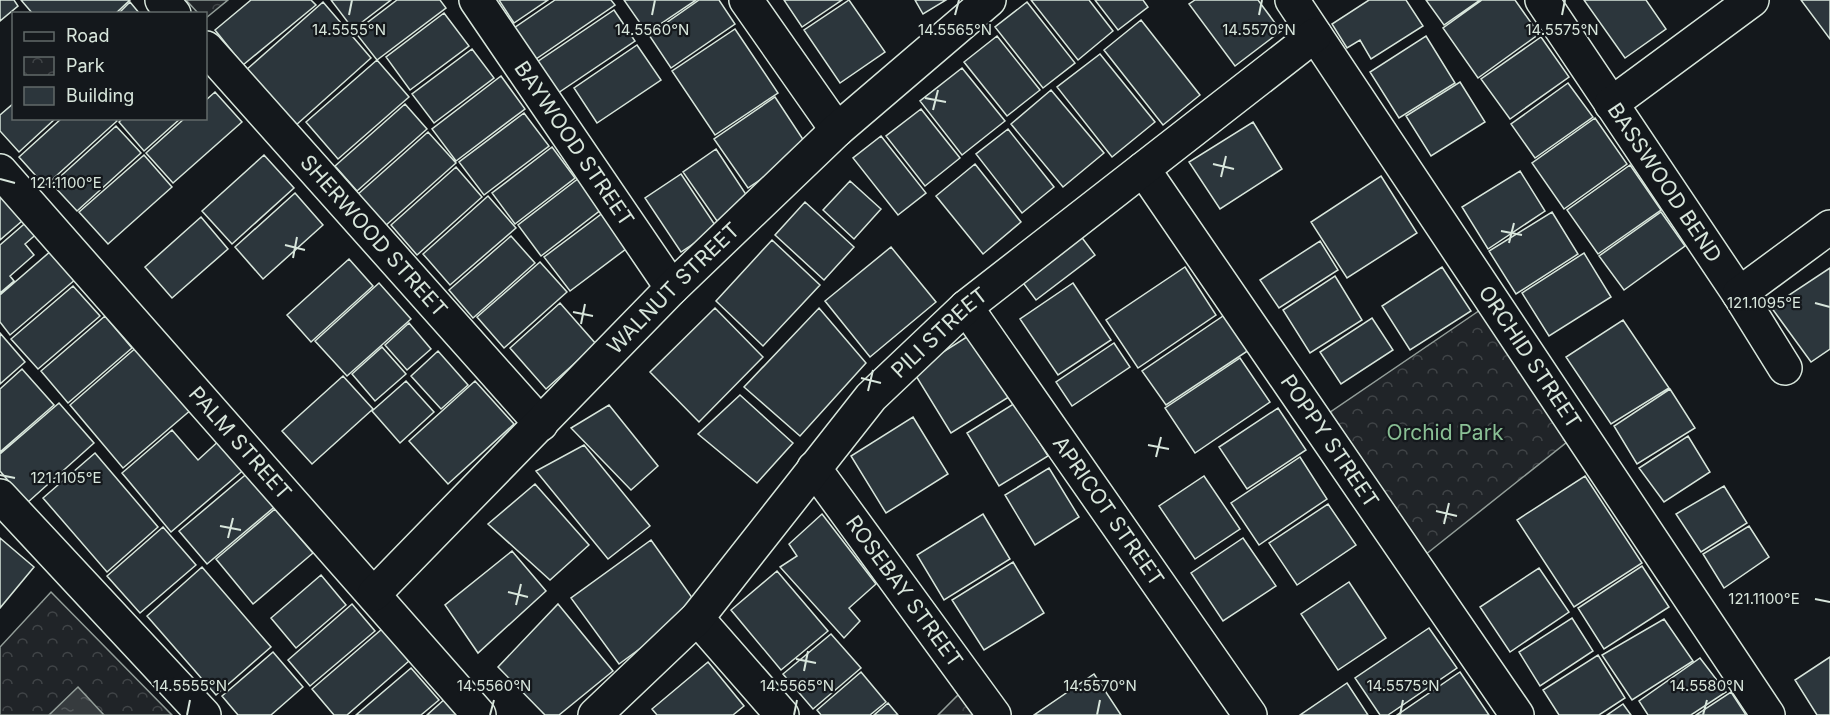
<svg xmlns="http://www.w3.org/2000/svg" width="1830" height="715" font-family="Inter,sans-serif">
<defs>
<pattern id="park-crowns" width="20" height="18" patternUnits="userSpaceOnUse" patternTransform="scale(1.5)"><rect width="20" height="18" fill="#202428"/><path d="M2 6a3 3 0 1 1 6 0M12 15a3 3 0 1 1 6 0" fill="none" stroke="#404447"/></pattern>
<pattern id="water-ripples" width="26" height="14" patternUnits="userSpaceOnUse" patternTransform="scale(1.5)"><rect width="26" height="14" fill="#363b3e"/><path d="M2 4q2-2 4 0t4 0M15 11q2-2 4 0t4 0" fill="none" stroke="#525759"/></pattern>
</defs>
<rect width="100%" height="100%" fill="#14181c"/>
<!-- park -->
<path fill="url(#park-crowns)" stroke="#939e99" stroke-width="1.5" d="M186,0H228L206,18V14L198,13Z
M1486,306L1567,442L1425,555L1326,415Z
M51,592L172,715H0V647Z
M966,687L986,715H938Z"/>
<!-- water -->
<path fill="url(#water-ripples)" stroke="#939e99" stroke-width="1.5" d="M78,687L104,715H49Z"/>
<!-- building -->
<path fill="#2c363c" stroke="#d8e6dc" stroke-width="1.5" d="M0,0H14L18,6L0,21Z
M21,0H130L115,14H33Z
M251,0H311L316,5L243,65L215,30Z
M331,0H391L353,29Z
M397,0H440L446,8L377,60L355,32Z
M499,0H548L514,23Z
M555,0H611L615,5L536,59L514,28Z
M624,0H696L647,33Z
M699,0H719L735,24L671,68L649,35Z
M784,0H842L802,27Z
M849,0L885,52L840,83L804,30Z
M915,0H946L923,14Z
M1031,0H1089L1113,31L1078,60Z
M1095,0H1143L1148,7L1118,30Z
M1195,0H1258L1281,31L1235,66L1189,4Z
M1369,0H1406L1423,26L1371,59L1360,40L1347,48L1332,24Z
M1426,0H1480L1444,25Z
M1482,0H1515L1539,34L1478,78L1443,28Z
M1584,0H1646L1666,29L1625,58Z
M1801,0H1830V39Z
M130,2L140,14H118Z
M323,2L371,58L295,126L246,70Z
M1027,2L1075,63L1043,88L995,27Z
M614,10L635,41L558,93L537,62Z
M444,13L469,46L410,90L386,57Z
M1141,20L1200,95L1163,125L1104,50Z
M735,29L778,93L715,135L672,71Z
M997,36L1040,90L1007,116L964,62Z
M1426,36L1455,83L1399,118L1370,72Z
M1541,37L1569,77L1510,119L1481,79Z
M637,45L661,80L597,123L574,88Z
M472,49L494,78L434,123L412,94Z
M1100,54L1155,122L1112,157L1057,87Z
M377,60L409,97L338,159L306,122Z
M962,68L1005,121L962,155L920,101Z
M501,76L525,109L456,161L432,129Z
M1460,82L1485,122L1431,156L1406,116Z
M1568,83L1593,117L1535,158L1511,124Z
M1051,90L1104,153L1063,187L1011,124Z
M215,92L242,122L173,183L146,153L185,118H206V100Z
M775,97L808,147L748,188L714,139Z
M14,103V118H56L19,152L0,131V115Z
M405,104L427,129L357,191L335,166Z
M921,109L960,158L925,186L886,136Z
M524,113L549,146L484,195L459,162Z
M62,118H115L117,121L45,186L19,157Z
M123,118H181L144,151L119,122Z
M1595,118L1627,164L1564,209L1532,163Z
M1253,122L1282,169L1220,209L1189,162Z
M116,126L141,153L77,211L52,184Z
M1008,129L1054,187L1022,213L976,154Z
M428,132L456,163L384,227L357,195Z
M881,136L926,193L898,215L853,158Z
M552,147L575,178L515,224L492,193Z
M716,149L749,199L717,221L683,172Z
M144,155L172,187L108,244L79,212Z
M264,155L294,188L232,244L202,211Z
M975,164L1021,222L983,254L936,196Z
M1630,165L1661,210L1598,254L1567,210Z
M456,167L482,197L417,255L391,225Z
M1520,171L1545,211L1488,249L1462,207Z
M681,174L717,228L681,252L645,198Z
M1381,176L1417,233L1347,278L1311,222Z
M579,178L602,209L541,256L518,225Z
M0,181L29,215L0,240Z
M850,181L881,209L854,239L823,210Z
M295,193L323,225L263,279L235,247Z
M488,196L516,228L450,285L423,254Z
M805,202L854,247L824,280L775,235Z
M604,212L630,246L570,291L544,257Z
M1552,212L1578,254L1516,294L1489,251Z
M1661,212L1685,246L1624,290L1599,256Z
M201,217L228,249L172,298L145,267Z
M30,219L40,231L25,244L34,255L10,276L14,281L0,293V245Z
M1080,235L1095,255L1036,300L1021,280Z
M511,236L535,263L473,318L449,290Z
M772,240L820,285L763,346L716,301Z
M1320,241L1338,270L1279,308L1260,280Z
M891,247L936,302L870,357L825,301Z
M52,250L76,279L10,335L0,322V295Z
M1584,253L1611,297L1549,336L1522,293Z
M349,259L373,286L311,342L287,315Z
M540,262L567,292L504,348L477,317Z
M1185,267L1216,315L1138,368L1106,320Z
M1442,267L1471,311L1410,350L1382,306Z
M1830,268V349L1811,362L1771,307Z
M1335,276L1362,320L1310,353L1283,310Z
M379,283L411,319L347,376L315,341Z
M1073,283L1111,340L1058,375L1020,319Z
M73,286L100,316L38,369L11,339Z
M560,303L596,344L546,389L510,348Z
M715,308L763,357L699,422L650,372Z
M819,308L866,363L800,436L744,387Z
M1226,314L1249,350L1166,405L1142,371Z
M105,316L132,348L68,403L41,371Z
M1372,318L1393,350L1341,384L1320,352Z
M1623,320L1669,388L1611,424L1566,357Z
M409,323L431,349L407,370L385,345Z
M0,333L25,362L0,384Z
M973,333L1012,395L951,433L913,371Z
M1114,343L1130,367L1072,406L1056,382Z
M138,346L192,409L123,468L70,405Z
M382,347L406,374L375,401L352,374Z
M438,351L468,385L441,409L411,376Z
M1240,358L1270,402L1195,453L1165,408Z
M22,369L54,405L0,452V389Z
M343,376L373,409L312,464L282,431Z
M406,381L434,412L400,443L372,411Z
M475,381L514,424L448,484L409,441Z
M1670,389L1695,428L1637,464L1614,426Z
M740,395L793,443L757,483L698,434Z
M59,403L94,443L27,503L0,471V454Z
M1015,403L1048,456L999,486L967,433Z
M609,405L658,466L631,490L571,428Z
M1278,408L1306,450L1247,489L1219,447Z
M913,417L948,474L886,513L851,456Z
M172,430L198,460L222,438L247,467L171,532L122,473Z
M1688,436L1710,472L1664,502L1639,468Z
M584,445L650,526L608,559L536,471Z
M95,453L158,527L107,572L43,498Z
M1300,457L1327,499L1259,545L1231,503Z
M1049,468L1079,517L1035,545L1005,495Z
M250,471L278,504L207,564L179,531Z
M1204,476L1240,529L1195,559L1159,506Z
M1585,476L1642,563L1574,607L1517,520Z
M535,484L589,545L550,580L488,524Z
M1724,486L1747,523L1701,552L1676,514Z
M1328,504L1356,545L1297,585L1269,543Z
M275,509L313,553L253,604L216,559Z
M822,514L876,584L849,608L860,621L844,638L780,567L797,556L789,544Z
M983,514L1010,559L944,600L917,555Z
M1749,526L1769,557L1724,588L1703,554Z
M163,527L196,565L140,613L107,576Z
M0,538L34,567L0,608Z
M1243,538L1276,586L1223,621L1191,573Z
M651,540L698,606L619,664L571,598Z
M512,551L546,591L478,653L445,605Z
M1013,562L1044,613L984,650L952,600Z
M1642,566L1669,607L1604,649L1578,608Z
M202,567L271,647L216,695L147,616Z
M1539,568L1569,612L1510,652L1480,607Z
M777,571L828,631L781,670L731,610Z
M321,575L346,605L296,648L271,618Z
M1349,582L1386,638L1338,670L1301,614Z
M352,604L375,631L310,686L288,660Z
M558,604L613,671L559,715H545L498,667Z
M1572,618L1593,651L1540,686L1519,652Z
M1664,619L1693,661L1632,700L1602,655Z
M1429,628L1457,668L1388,715H1380L1355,678Z
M382,629L409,661L347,715H334L312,689Z
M831,634L861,668L813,709L783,674Z
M273,652L303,687L271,715H238L222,696Z
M1598,655L1625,698L1599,715H1559L1543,690Z
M1830,657V715H1817L1795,680Z
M1700,658L1726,692L1691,715H1648L1639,701Z
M708,662L744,706L733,715H657L652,709Z
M411,668L439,700L421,715H356Z
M861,672L886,702L870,715H821L817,710Z
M1460,672L1489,715H1397Z
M1094,674L1121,715H1034Z
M1347,683L1368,715H1300Z
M1731,692L1746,715H1696Z
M447,697L462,715H427Z
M888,703L898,715H874Z
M1623,704L1631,715H1607Z"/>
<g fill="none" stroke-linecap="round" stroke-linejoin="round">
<!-- minor casing -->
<g stroke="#d8e6dc" stroke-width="36">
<g id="minor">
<path d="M162,0L174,14"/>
<path id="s1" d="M476,0L672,288"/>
<path d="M746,0L837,130"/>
<path id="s2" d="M1292,0L1768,715"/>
<path id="s3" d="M1542,0L1739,294L1785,368"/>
<path id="s4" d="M206,48L541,424"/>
<path d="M1611,104L1752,0"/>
<path id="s5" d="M1143,169L1517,715"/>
<path id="s6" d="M0,171L479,715"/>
<path d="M1739,294L1830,227"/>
<path id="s7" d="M966,307L1250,715"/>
<path id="s8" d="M814,468L994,715"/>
<path d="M0,496L204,715"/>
<path id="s9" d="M374,594L672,288L837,130L989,0"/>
<path d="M697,618L782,715"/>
<path id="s10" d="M595,715L697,618L871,397L966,307L1315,35"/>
</g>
</g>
<!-- minor -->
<use href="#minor" stroke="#14181c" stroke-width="33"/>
</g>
<!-- ticks -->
<path fill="none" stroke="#d8e6dc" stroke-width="2" d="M349,15L352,0M652,15L655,0M955,15L959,0M1259,15L1262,0M1562,15L1565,0M925,98L946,102M933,110L938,90M1213,164L1234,169M1221,177L1226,156M0,179L15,183M1501,231L1522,235M1509,243L1514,223M285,245L305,250M293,258L297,237M1815,303L1830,307M573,312L593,316M581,324L585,304M861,378L881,383M868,391L873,370M1148,445L1169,449M1156,457L1161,437M0,475L15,478M1436,511L1457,516M1444,524L1449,503M220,526L241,530M228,538L233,518M508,592L528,597M1815,599L1830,602M516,605L521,584M796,659L816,663M804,671L808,651M187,715L190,700M490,715L494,700M794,715L797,700M1097,715L1100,700M1400,715L1403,700M1703,715L1707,700"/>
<g text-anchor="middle" stroke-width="4.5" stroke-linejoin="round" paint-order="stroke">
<!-- street labels -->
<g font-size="21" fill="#d8e6dc" stroke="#14181c">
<text dy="7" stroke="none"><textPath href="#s1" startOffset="174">BAYWOOD STREET</textPath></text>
<text dy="7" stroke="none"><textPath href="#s3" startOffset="220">BASSWOOD BEND</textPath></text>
<text dy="7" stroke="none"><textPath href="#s4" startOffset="252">SHERWOOD STREET</textPath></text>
<text dy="7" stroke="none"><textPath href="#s9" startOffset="428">WALNUT STREET</textPath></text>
<text dy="7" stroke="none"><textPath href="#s10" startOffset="516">PILI STREET</textPath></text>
<text dy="7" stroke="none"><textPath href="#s2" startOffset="429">ORCHID STREET</textPath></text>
<text dy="7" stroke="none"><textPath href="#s5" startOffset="330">POPPY STREET</textPath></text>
<text dy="7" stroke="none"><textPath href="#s6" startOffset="363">PALM STREET</textPath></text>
<text dy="7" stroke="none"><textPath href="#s7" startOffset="249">APRICOT STREET</textPath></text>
<text dy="7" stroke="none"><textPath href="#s8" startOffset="153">ROSEBAY STREET</textPath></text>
</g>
<!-- park labels -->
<g font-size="21" fill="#8ac095" stroke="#14181c">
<text x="1445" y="440">Orchid Park</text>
</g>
</g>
<g font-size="15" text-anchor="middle" fill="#d8e6dc" stroke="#14181c" stroke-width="4.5" stroke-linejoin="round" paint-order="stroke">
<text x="349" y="35">14.5555°N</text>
<text x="652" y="35">14.5560°N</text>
<text x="955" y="35">14.5565°N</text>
<text x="1259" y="35">14.5570°N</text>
<text x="1562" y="35">14.5575°N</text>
<text x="66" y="188">121.1100°E</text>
<text x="1764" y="308">121.1095°E</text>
<text x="66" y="483">121.1105°E</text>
<text x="1764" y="604">121.1100°E</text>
<text x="190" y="691">14.5555°N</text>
<text x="494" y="691">14.5560°N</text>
<text x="797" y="691">14.5565°N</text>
<text x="1100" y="691">14.5570°N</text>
<text x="1403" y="691">14.5575°N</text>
<text x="1707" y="691">14.5580°N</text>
</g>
<!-- legend -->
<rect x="12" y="12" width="195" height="108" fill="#14181c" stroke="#626a69" stroke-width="1.5"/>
<rect x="24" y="32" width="30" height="9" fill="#14181c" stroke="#626a69" stroke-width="1.5"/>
<text x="66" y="42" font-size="18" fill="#d8e6dc">Road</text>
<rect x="24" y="57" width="30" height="18" fill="url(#park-crowns)" stroke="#626a69" stroke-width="1.5"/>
<text x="66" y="72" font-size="18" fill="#d8e6dc">Park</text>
<rect x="24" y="87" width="30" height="18" fill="#2c363c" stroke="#626a69" stroke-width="1.5"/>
<text x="66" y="102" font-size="18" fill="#d8e6dc">Building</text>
</svg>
